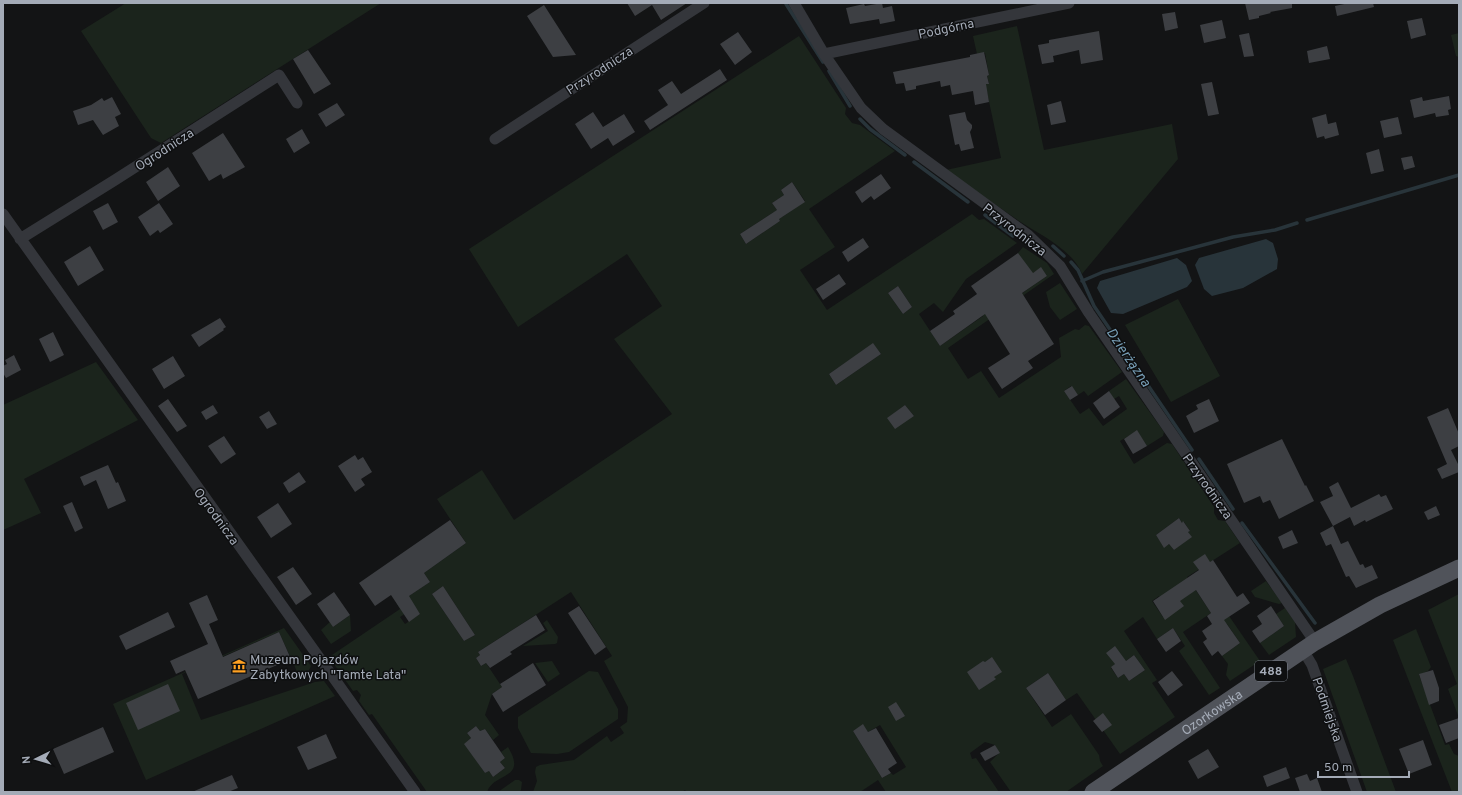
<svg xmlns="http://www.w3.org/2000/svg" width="1462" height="795" font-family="Overpass,sans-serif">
<rect width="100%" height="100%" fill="#131415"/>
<!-- green -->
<path fill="#1b241c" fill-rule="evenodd" d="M126,3H381L161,143L151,138L81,31Z
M1017,26L1044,150L1172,124L1178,159L1082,274C1073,250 1039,234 1019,221C995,204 970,187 946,170L1001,158L987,92L984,85L989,83L987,76L989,75L985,53L977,54L973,36Z
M1459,33V57L1456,56L1451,35Z
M799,36L846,108L845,114L852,123L860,125L895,151L809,209L835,247L800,270L827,310L972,214L979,220L984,219L1017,243L966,279L943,312L934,303L919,314L940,346L983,316L979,310L996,311L1047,276L1041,268L995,298L1018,253L1023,247L1047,263L1054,274L948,348L968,379L981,371L999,398L1061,357L1059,338L1075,329L1079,330L1085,325L1089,326L1122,372L1088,396L1084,391L1078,395L1071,386L1064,391L1080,414L1089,408L1103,426L1127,409L1119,396L1114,399L1109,391L1126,379L1164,432L1163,436L1147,446L1137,431L1120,441L1134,464L1167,443L1172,444L1214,507V513L1218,520L1225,521L1240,543L1187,577L1211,613L1183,632L1220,688L1209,695L1179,651L1185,646L1173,628L1157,639L1143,617L1124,631L1157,680L1152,683L1175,717L1120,754L1077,693L1066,700L1048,673L1026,688L1052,727L1071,714L1099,755L1100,761L1103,766L1066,792H1011L990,762L999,753L995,745L985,742L970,753L972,759L976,758L999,792H886L878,780L860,792H687L685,790L682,792H533L537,781L535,772L536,767L540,765L574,760L607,736L611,742L624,733L620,727L627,722L628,707L604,661L612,656L571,592L478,652L480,655L476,658L481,666L486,663L502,687L492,694L485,715L499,735L493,740L485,729L480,731L476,726L467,733L471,738L465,744L485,773L489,771L493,777L505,768L500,762L505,758L501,752L508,747C528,780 494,772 487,792H427L372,714L369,715L359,701L361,695L357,690L353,691L329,657L400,609L397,604L430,582L424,573L466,543L437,499L482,470L514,520L672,414L614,339L662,306L627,254L518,327L469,249ZM792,182L805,201L782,217L772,203L784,195L781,190ZM774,212L780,221L746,244L740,234ZM898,286L912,307L903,314L888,293ZM873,344L881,354L836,385L829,374ZM905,405L914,416L888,418ZM1179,518L1182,523L1184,522L1190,531L1188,532L1191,537L1174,550L1169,544L1164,547L1156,535ZM443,586L475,635L464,641L432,594ZM1159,596L1170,612L1163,617L1152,601ZM415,607L420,614L405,624L400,617ZM1134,655L1145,670L1129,681L1124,674L1118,678L1111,668L1116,663L1119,666ZM863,725L868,732L880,725L906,767L893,775L891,773L882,778L853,731Z
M1060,283L1077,309L1060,320L1050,307L1046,292Z
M1178,299L1220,376L1171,402L1125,325Z
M96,362L138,420L24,479L41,513L3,530V405Z
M1266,581L1282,603L1279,604L1255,597L1251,591Z
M1459,594V718L1448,689L1457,684L1428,610Z
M1285,608L1295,622L1296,637L1269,655L1260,643L1284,626L1276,614Z
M1227,613L1260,661L1230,681L1226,675L1228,664L1222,656L1240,643L1227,624L1217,621Z
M350,615L351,631L331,644L321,630L330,622L333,627Z
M547,620L558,637L557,643L555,644L523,646L548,631L543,623Z
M284,628L311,666L308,672L299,676L279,632L182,674L201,720L315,682L324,681L335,696L146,780L113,704Z
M1416,629L1431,667L1428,671L1419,675L1445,745L1449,744L1454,754L1459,756V792H1452L1393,640Z
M1346,659L1353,676L1396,792H1367L1323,669Z
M552,661L560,674L548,682L535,663Z
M589,671L598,672L618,709V719L569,752L557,754L531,753L518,728V717Z
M515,780H519L522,782L521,790L519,792H498Z"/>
<!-- water -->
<path fill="#28343a" d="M1266,239L1273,243L1278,259L1277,269L1243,288L1212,296L1204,289L1195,265L1199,258Z
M1177,258L1186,265L1192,281L1187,287L1123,314L1111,313L1097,288L1100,281Z"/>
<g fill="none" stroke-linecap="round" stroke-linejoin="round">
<!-- stream -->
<path stroke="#28343a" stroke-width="3.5" d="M786,4L823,62
M829,71L850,106
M860,119L870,129L905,155
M914,162L968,202
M985,215L1013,236
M1307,220L1459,175
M1053,246L1064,256
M1071,262L1078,270L1094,306L1192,450
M1082,281L1103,272L1233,237L1275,230L1297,223
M1199,459L1233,509
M1242,523L1315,623"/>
</g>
<!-- building -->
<path fill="#3d3f43" d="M627,3H687L661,20L652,5L635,16Z
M882,3L883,8L892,6L895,21L880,24L879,19L850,24L846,8L864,4L865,6Z
M1245,3H1292V8L1270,12L1271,13L1259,16V18L1249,20Z
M1349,3H1373L1374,7L1337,16L1335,6Z
M544,5L576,55L553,57L527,16Z
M1175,12L1178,28L1165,31L1162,14Z
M1422,18L1426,35L1411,39L1407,21Z
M1222,20L1226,38L1204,43L1200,25Z
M1099,31L1103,60L1081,64L1079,50L1053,56L1054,62L1042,64L1038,45L1049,43V40Z
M738,32L752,52L735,65L720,44Z
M1249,33L1254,56L1244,57L1239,35Z
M1327,46L1330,59L1309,63L1307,51Z
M308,50L331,84L314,94L293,59Z
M984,52L989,75L987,76L989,84H986L989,102L975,105L973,91L952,95L950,85L941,87L940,81L916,86V89L906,91L904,83L896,84L893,72L970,57V55Z
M720,69L727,80L650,130L644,121L668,105L658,90L672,81L681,94Z
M1212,82L1219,114L1208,116L1201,84Z
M1449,96L1451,109L1448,110L1449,115L1436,117L1435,113L1414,118L1410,100L1422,97L1423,101Z
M112,97L121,114L115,117L119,126L103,135L93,120L78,125L73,111L91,105L102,98L104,101Z
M1061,101L1066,122L1051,125L1047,105Z
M337,103L345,115L326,127L318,114Z
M593,112L603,127L624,114L635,132L613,146L608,138L591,149L575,124Z
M965,112L967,120L972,125V128L970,132L974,148L961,151L959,144L955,145L949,115Z
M1326,114L1328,124L1336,122L1339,135L1325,139L1324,136L1317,138L1312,118Z
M1398,117L1402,134L1384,138L1380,121Z
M302,129L310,143L294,153L286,139Z
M223,133L245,167L223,179L221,174L209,181L192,153Z
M1379,149L1384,171L1371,174L1366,153Z
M1412,156L1415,167L1404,170L1401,158Z
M168,167L180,186L158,201L146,182Z
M881,174L891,188L874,200L871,196L862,203L855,192Z
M792,182L805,202L779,219L780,221L746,244L740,234L777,210L772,203L784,195L781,190Z
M108,203L118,222L103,230L93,211Z
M159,203L173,224L160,233L158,230L150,236L138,217Z
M863,238L869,247L848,262L842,252Z
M90,246L104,270L78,286L64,262Z
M1018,253L1033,273L1041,267L1047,276L1022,293L1054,344L1028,361L1033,368L1002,389L988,368L1010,354L985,314L940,346L930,331L955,314L953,311L977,294L971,286Z
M839,274L846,284L823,300L816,289Z
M898,286L912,307L903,314L888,293Z
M220,318L226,327L223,329L224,330L199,347L191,335Z
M53,332L64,355L50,362L39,339Z
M873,343L881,354L836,385L829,374Z
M14,355L21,370L6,378L3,373V366L7,364L5,360Z
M173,356L185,376L164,389L152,369Z
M1072,386L1078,395L1070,400L1064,391Z
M1109,391L1120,407L1104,419L1093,403Z
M168,399L187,426L177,432L158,406Z
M1209,399L1219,421L1194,433L1186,416L1198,409L1196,405Z
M213,405L218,413L206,420L201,412Z
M905,405L914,416L895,429L887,418Z
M1448,408L1459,434V446L1451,450L1459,466V472L1442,479L1437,469L1447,464L1427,417Z
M269,411L277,424L267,429L259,417Z
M1137,430L1147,446L1133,454L1124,439Z
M224,436L236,454L221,464L208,446Z
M1282,439L1305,486L1306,485L1314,501L1279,519L1270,500L1263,503L1260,496L1244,503L1227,464Z
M355,455L358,460L363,457L372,472L361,479L365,485L355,492L338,466Z
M108,465L116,483L118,482L126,501L108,509L96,480L84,486L80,477Z
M299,472L306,482L289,493L283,483Z
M1338,482L1351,508L1379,494L1381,497L1386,495L1393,509L1366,522L1365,520L1354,526L1350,517L1333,526L1320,502L1333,496L1329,487Z
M72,502L83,528L75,532L63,506Z
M278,503L292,524L271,538L257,517Z
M1436,506L1440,515L1428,520L1424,512Z
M1179,518L1182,523L1183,521L1190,531L1188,532L1192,537L1174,550L1169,544L1164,548L1156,535Z
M450,520L466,543L424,573L430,582L409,596L420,614L409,622L391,595L375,606L359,583Z
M1333,526L1341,544L1348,541L1360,565L1363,564L1365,568L1372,565L1378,578L1356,588L1349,576L1346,577L1331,544L1326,546L1320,533Z
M1292,530L1298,543L1283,549L1278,537Z
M1205,554L1210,562L1213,560L1237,597L1243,593L1250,603L1224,620L1240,643L1222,656L1218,651L1212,656L1203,642L1207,639L1202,631L1212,624L1207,616L1211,613L1196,590L1180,601L1184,606L1165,620L1153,601L1199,570L1193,562Z
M293,567L312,594L296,605L277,577Z
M443,586L475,635L464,641L432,594Z
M334,592L350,615L333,627L317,604Z
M207,595L218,620L209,624L223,657L279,632L291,659L198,699L185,670L176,674L170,661L208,644L189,603Z
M579,606L606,647L595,655L568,613Z
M1271,606L1284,626L1260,643L1252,631L1262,624L1257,616Z
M168,612L175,627L126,650L119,636Z
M536,615L545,630L510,652L512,654L490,668L486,663L481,666L476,658L480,655L478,652Z
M1173,628L1181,641L1166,652L1157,639Z
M1115,646L1126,661L1134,655L1145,670L1129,681L1124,674L1118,678L1111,667L1115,664L1106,653Z
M992,657L1002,672L994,677L996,679L979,690L967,672L983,661L985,662Z
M533,663L546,685L503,712L492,694L502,687L500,684Z
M1433,670L1439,688V701L1429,705L1419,674Z
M1172,671L1183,685L1168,696L1158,682Z
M1048,673L1066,700L1045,715L1026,688Z
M168,684L180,711L138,730L126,703Z
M896,702L905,716L896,721L888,707Z
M1103,713L1112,725L1102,732L1093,721Z
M1459,718V738L1446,743L1439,725Z
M863,724L868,732L876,728L897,763L888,769L891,773L882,778L853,731Z
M476,726L480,731L485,729L505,758L500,762L505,768L493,777L489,771L485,773L464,744L471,738L467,733Z
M103,727L114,752L64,774L53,749Z
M326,734L337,758L308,770L297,747Z
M1423,740L1432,765L1409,774L1399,749Z
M995,745L1000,753L985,761L980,753Z
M1208,749L1219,767L1198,779L1188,761Z
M1286,767L1290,778L1267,787L1263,776Z
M1307,774L1310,781L1317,778L1322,792H1300L1295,778Z
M232,775L238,788L228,792H192Z"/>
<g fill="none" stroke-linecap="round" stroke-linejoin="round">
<!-- minor -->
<path stroke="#34363b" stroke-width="11" d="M794,3L824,54L861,108L883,129L1028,235L1060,266L1089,313L1315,642
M824,54L1069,3
M495,139L704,3
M3,214L415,792
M20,239L115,180L279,75L297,103
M1303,650L1312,665L1357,792"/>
<!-- primary -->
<path stroke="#50535a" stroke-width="17" id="s1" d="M1093,792L1315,642L1380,605L1459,568"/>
</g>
<!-- icons -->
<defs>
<g id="museum-bare" transform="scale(1.08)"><path d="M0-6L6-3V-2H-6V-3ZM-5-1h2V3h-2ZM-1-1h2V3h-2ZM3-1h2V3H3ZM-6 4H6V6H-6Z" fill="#ffa122" stroke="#0e0f10" stroke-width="2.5" paint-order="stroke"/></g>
</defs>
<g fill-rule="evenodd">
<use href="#museum-bare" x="239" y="666"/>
</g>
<g text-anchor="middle" stroke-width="3" stroke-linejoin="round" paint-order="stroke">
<!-- shield labels -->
<rect fill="#0e0f10" stroke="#777c85" stroke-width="1" x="1255" y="661" width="32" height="20" rx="3"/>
<g font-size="12" font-weight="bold" fill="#a4abb7">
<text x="1271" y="675">488</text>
</g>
<!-- street labels -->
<g font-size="13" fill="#a4abb7" stroke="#0e0f10">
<text transform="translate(946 28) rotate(-12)" y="5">Podgórna</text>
<text transform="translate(599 70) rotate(-33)" y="5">Przyrodnicza</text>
<text transform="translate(164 149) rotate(-33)" y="5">Ogrodnicza</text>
<text transform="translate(1015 229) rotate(38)" y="5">Przyrodnicza</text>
<text transform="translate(1208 486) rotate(55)" y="5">Przyrodnicza</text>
<text transform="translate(217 516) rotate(54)" y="5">Ogrodnicza</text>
<text transform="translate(1328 709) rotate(71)" y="5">Podmiejska</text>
<text dy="5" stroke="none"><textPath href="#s1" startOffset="143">Ozorkowska</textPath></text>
</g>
<!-- poi labels -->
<g font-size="13" fill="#a4abb7" stroke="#0e0f10" text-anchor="start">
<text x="250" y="664">Muzeum Pojazdów<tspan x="250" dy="15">Zabytkowych "Tamte Lata"</tspan></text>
</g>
<!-- water labels -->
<g font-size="14" font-style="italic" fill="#779eb6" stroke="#0e0f10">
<text transform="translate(1129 357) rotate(56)" y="5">Dzierżązna</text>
</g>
</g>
<!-- border -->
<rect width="1462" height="795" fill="none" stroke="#a4abb7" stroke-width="8"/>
<!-- north arrow -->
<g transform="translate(36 759) rotate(265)" stroke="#0e0f10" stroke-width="3" paint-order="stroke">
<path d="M0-3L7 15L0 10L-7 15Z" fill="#a4abb7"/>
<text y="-6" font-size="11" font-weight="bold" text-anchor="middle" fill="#a4abb7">N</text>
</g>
<!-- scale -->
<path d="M1318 771v6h91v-6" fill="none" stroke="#a4abb7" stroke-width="2"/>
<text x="1324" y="771" font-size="12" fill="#a4abb7" stroke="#0e0f10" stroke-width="3" paint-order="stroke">50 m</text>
</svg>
